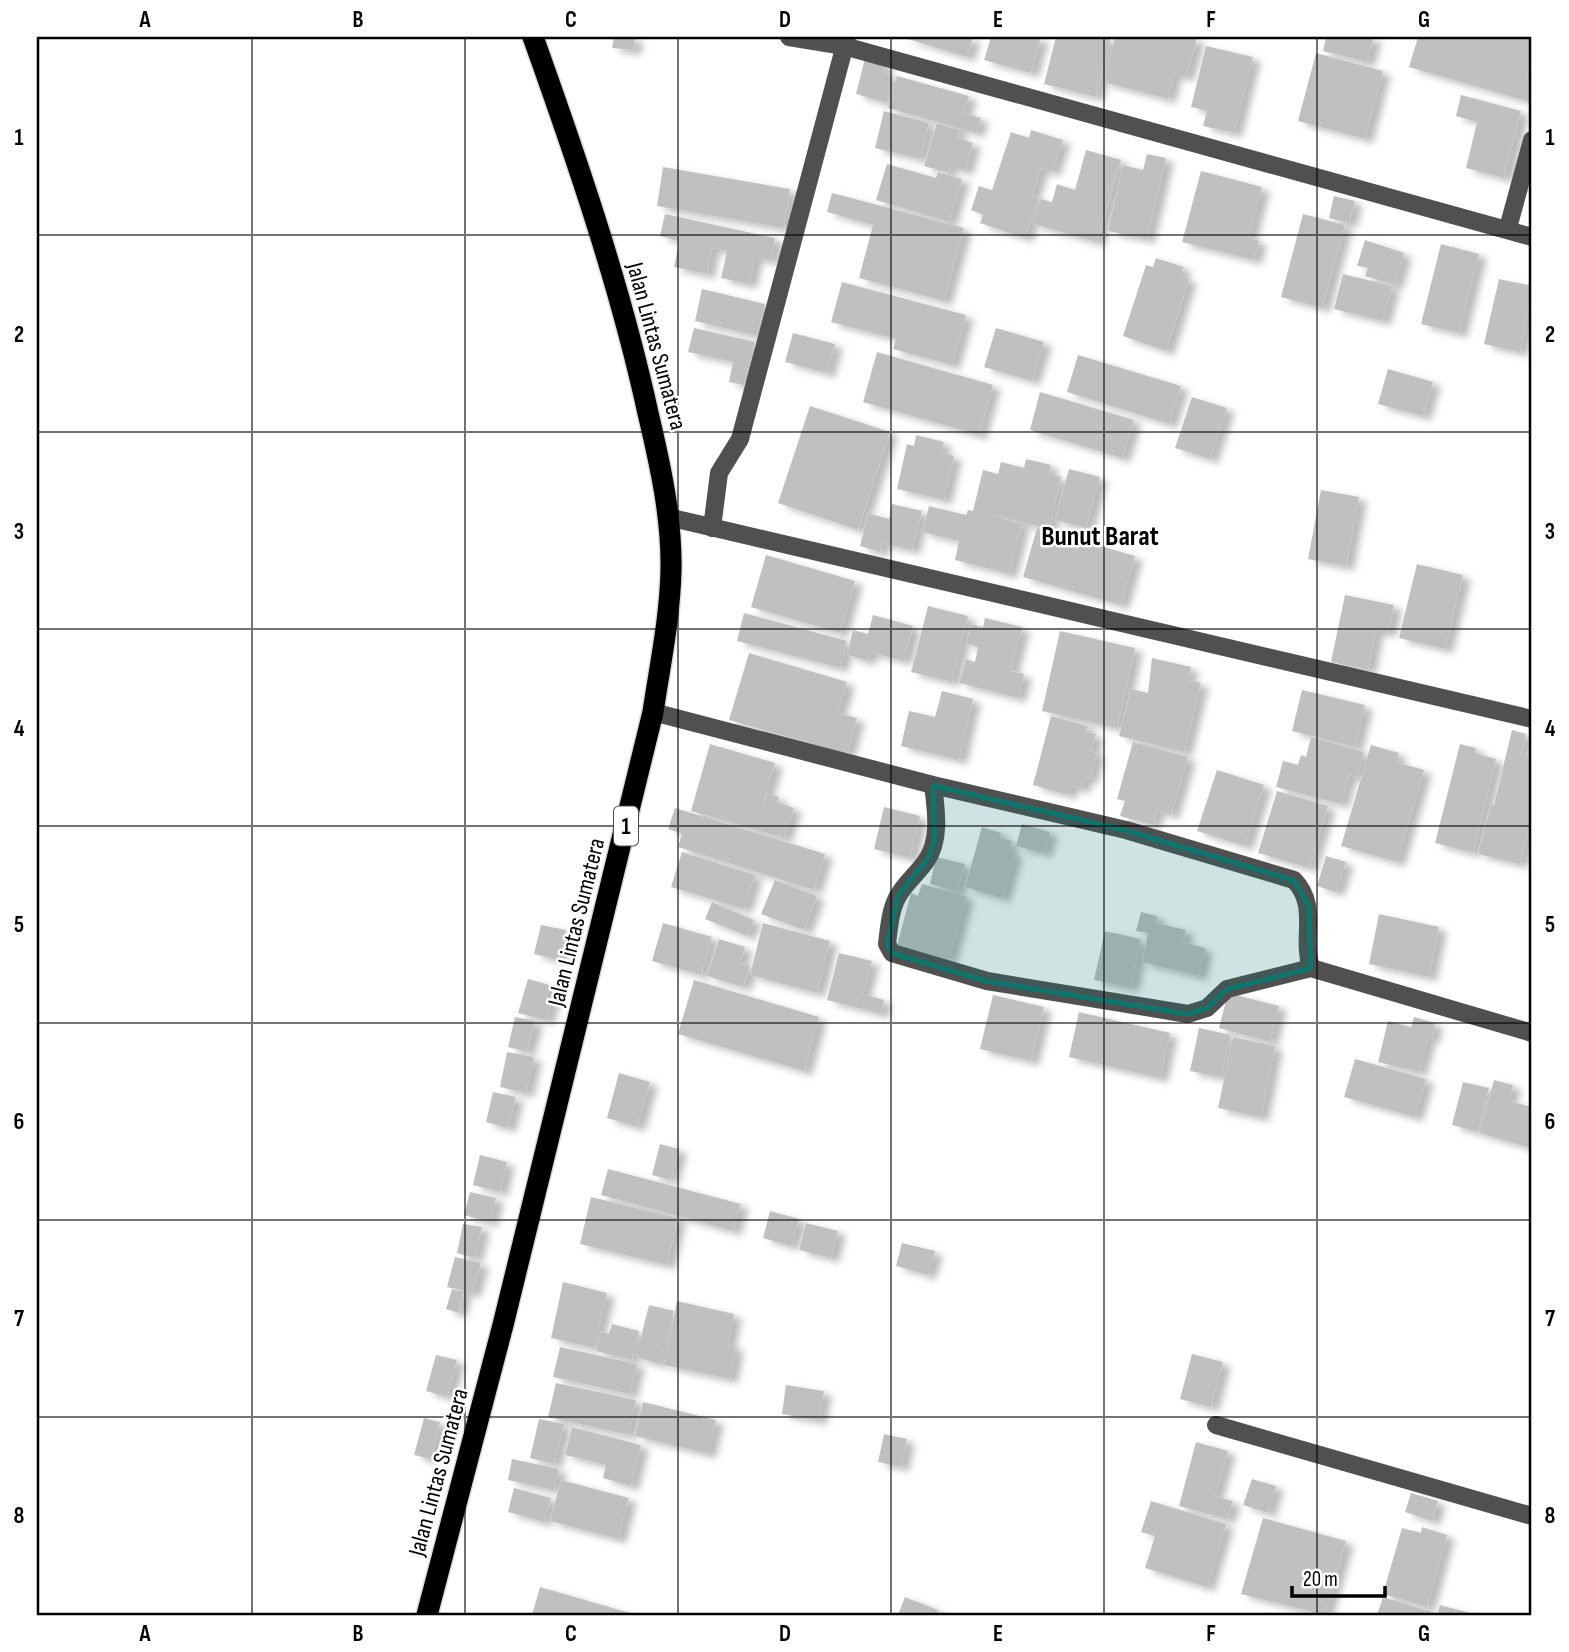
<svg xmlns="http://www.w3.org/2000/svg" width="1569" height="1652" font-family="'Sofia Sans Condensed',sans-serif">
<defs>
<filter id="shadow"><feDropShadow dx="8" dy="4.5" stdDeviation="3.5" flood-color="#0004"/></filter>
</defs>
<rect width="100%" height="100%" fill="#fff"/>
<!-- building -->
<path fill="#c0c0c0" filter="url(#shadow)" d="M614,37H635L634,50L612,48Z
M901,37H973L967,57Z
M991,37H1041L1031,73L984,60Z
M1056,37H1111L1096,97L1044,84Z
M1115,37L1197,38L1186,77L1174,74L1168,99L1103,82Z
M1326,37H1374L1367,62L1323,51Z
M1418,37H1532V55L1526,79L1532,80L1530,102L1409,67Z
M1206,46L1253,57L1234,133L1203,126L1207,111L1191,107Z
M1316,53L1383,71L1365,139L1298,121Z
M865,58L886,64L883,73L893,76L887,103L856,94Z
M897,76L969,96L964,113L981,118L976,133L888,108Z
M1461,95L1521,111L1504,178L1466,168L1477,122L1456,116Z
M884,111L929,123L920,159L875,148Z
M937,123L959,130L957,138L973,143L965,171L950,166L948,173L924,166Z
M1031,130L1063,140L1052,172L1041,168L1032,196L1039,198L1025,238L980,223L983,215L971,210L979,186L992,190L1011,132L1029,138Z
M1086,150L1121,160L1097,242L1033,224L1040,199L1052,202L1057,184L1075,190Z
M1147,154L1166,158L1147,239L1108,231L1123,165L1143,170Z
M887,164L936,178L938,172L962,179L949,222L876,200Z
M663,167L790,189L784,228L657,206Z
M1201,171L1262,187L1249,238L1259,241L1254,260L1182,242Z
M832,193L964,228L944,301L859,278L873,225L827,212Z
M1334,196L1355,201L1349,223L1329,218Z
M665,214L775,238L771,261L755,257L749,284L721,278L727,251L712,248L707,274L674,267L679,241L660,236Z
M1303,214L1345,225L1322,308L1281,297Z
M1365,240L1404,253L1395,285L1365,276L1368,268L1357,266Z
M1441,244L1479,254L1459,333L1421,324Z
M1156,258L1184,267L1180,276L1189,279L1166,351L1123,336L1146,265L1153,267Z
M1343,274L1392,286L1383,321L1334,309Z
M1499,279L1532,286L1520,352L1484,344Z
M842,282L966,315L952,365L893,349L896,339L831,322Z
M702,289L765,304L757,336L695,321Z
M694,328L755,342L744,385L729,382L733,362L688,352Z
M996,328L1044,342L1032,381L984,367Z
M793,333L835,344L827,373L785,362Z
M877,352L993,385L979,435L863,402Z
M1078,355L1181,386L1169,424L1067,392Z
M1388,369L1433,382L1423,416L1378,404Z
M1040,392L1134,420L1122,458L1030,430Z
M1192,397L1227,408L1210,459L1175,448Z
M810,406L890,432L858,530L778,503Z
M916,435L944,442L941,452L954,456L944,500L897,489L907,444L914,446Z
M1026,459L1051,465L1049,474L1061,477L1049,529L984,513L1022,524L1009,574L955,560L959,541L922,532L929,506L966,515L968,510L973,511L983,470L998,474L1001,462L1024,468Z
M1069,469L1100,477L1086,528L1055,520Z
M1321,490L1359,497L1346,566L1308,559Z
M892,504L922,511L912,550L882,543L880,552L860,546L868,513L889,519Z
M1037,528L1135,556L1121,605L1023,577Z
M766,555L855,581L840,633L751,607Z
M1417,564L1463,575L1445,649L1399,638Z
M1345,595L1394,605L1388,633L1376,630L1368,670L1331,662Z
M928,606L968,616L952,682L911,672Z
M744,613L847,641L840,668L737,641Z
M873,615L913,626L904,661L870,652L868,661L847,655L853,630L868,634Z
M985,618L1022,627L1011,671L1024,674L1018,698L959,683L966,659L975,662L978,647L966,644L971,624L983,627Z
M1060,631L1135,648L1117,728L1042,711Z
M749,653L847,682L838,713L857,718L847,754L729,720Z
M1152,658L1191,667L1188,680L1201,683L1184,752L1119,736L1131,689L1148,693Z
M1302,690L1365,705L1355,747L1292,731Z
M942,691L973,699L959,760L901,746L909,711L935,717Z
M1051,716L1088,726L1086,732L1096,734L1091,751L1097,753L1090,779L1085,778L1082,789L1071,786L1068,795L1033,785Z
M1512,730L1526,734L1521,755L1532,757V817L1520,864L1478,854L1491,804L1494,805Z
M1311,737L1364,752L1357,777L1349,775L1341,804L1276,787L1283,761L1298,765L1301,755L1306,757Z
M1133,742L1188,757L1171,815L1157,810L1153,825L1120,816L1125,801L1117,799Z
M710,744L775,763L760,815L767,794L779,797L777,802L794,808L784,838L691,811Z
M1460,744L1476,748L1475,753L1496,759L1473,853L1435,843Z
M1371,745L1399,753L1396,762L1424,770L1397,862L1341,846Z
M1217,770L1264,785L1245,846L1197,831Z
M1277,791L1328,806L1309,868L1258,853Z
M884,807L920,816L910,858L874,849Z
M675,808L825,854L814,890L678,847L682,834L668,829Z
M1022,824L1050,832L1044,853L1016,846Z
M982,827L1001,833L1000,838L1012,841L1008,851L1015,853L1002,898L965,887Z
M682,852L755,875L744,909L671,887Z
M1326,856L1346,862L1336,892L1317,886Z
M936,857L965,864L957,892L930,884Z
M775,880L817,896L804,930L761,914Z
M922,884L966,896L949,960L897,946L911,893L918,896Z
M712,902L754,920L747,936L705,919Z
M1141,912L1157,916L1156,923L1186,930L1183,942L1205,948L1199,976L1142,962L1148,933L1136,931Z
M1379,914L1439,927L1429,977L1369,964Z
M663,923L712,937L701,975L652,961Z
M763,923L830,941L817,993L750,975Z
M541,925L566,930L559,960L534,954Z
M1105,931L1141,939L1131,988L1094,980Z
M719,939L745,947L740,963L750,966L743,987L707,976Z
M839,953L872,961L863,994L884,1000L881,1014L827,1000Z
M528,979L556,987L546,1020L518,1013Z
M694,980L819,1017L804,1071L678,1034Z
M1228,993L1279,1006L1270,1042L1219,1028Z
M993,995L1044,1007L1031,1061L980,1049Z
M1079,1012L1170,1033L1160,1078L1069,1057Z
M515,1017L535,1021L527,1052L508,1047Z
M1414,1017L1435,1023L1432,1039L1428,1038L1419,1072L1378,1062L1388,1021L1411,1027Z
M1199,1028L1231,1035L1221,1077L1190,1071Z
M1233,1037L1275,1046L1261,1117L1218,1108Z
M507,1052L534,1057L526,1093L500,1087Z
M1355,1059L1426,1079L1415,1117L1344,1097Z
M619,1073L650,1082L637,1127L607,1118Z
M1494,1080L1513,1085L1509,1101L1532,1107L1531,1148L1479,1133Z
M1463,1082L1489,1088L1478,1132L1452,1125Z
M493,1092L516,1097L508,1128L486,1122Z
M660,1144L679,1149L671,1180L652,1175Z
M480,1155L507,1162L500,1192L473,1185Z
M608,1169L741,1204L733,1231L601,1195Z
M470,1192L496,1198L490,1222L464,1215Z
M591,1197L678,1218L667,1265L580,1244Z
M770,1211L799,1219L791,1246L763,1238Z
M806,1223L838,1231L831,1258L799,1250Z
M463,1224L482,1227L475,1258L457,1253Z
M902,1243L935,1251L928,1275L896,1266Z
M455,1257L481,1263L473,1293L447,1287Z
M563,1282L607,1293L594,1348L551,1338Z
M452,1289L464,1292L459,1313L446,1309Z
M677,1301L734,1314L728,1345L736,1347L730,1379L664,1365Z
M649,1305L674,1311L660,1364L636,1357Z
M612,1324L639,1331L632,1360L596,1351L601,1331L609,1334Z
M560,1347L637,1364L630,1394L553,1377Z
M1192,1354L1223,1362L1211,1407L1180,1399Z
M436,1355L457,1360L447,1397L426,1391Z
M556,1383L636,1400L629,1435L548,1417Z
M786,1385L824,1391L819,1420L782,1414Z
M643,1402L716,1420L708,1454L635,1436Z
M424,1418L440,1422L431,1459L414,1455Z
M539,1419L564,1424L554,1464L530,1458Z
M572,1427L641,1445L631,1486L603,1478L606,1465L565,1455Z
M884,1434L907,1439L901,1467L878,1462Z
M1196,1442L1228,1451L1215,1496L1233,1501L1227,1519L1179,1506Z
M512,1459L559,1469L554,1490L508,1480Z
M1252,1479L1276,1486L1268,1513L1243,1505Z
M561,1480L629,1498L618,1539L550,1521Z
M514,1488L551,1498L544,1522L508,1512Z
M1411,1493L1438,1501L1432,1521L1405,1512Z
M1151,1501L1226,1524L1207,1587L1145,1568L1155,1536L1141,1532Z
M1263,1518L1346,1541L1325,1615L1241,1594Z
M1422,1527L1447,1535L1427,1607L1383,1594L1402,1528L1421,1533Z
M540,1587L630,1613V1615H532Z
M905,1597L938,1610L936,1615H898Z
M1383,1597L1432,1612L1431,1615H1377Z
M1440,1605L1474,1614V1615H1437Z"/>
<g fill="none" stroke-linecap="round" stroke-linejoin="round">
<!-- highway casing -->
<g stroke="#dbdbdb" stroke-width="24">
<path id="highway" d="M427,1615L503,1325L653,712C660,665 670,618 671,570C672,517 660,464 648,413C620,285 577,160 533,37"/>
</g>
<!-- minor -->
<path stroke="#505050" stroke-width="18" d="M789,37L844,46L1532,237
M1508,228L1532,140
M668,517L1532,719
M712,528L719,473L740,439L847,37
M653,712L933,785L1126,830L1294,880C1319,906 1301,937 1311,968L1532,1033
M933,785C936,809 941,840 926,861C918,873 905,883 898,896C890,910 889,928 887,944L892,953L987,981L1188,1014L1207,1008L1227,989L1311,968
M1216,1425L1532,1516"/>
<!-- highway -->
<use href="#highway" stroke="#000" stroke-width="21"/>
</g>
<!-- marked area -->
<path fill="#0f766e" fill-opacity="0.2" stroke="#0f766e" stroke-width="5" stroke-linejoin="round" d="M933,785L1126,830L1294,880L1309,905L1311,968L1227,989L1207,1008L1188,1014L987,981L892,953L887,944L898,895L928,858L934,842Z"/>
<!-- grid -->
<path fill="none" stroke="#000" stroke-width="2" stroke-opacity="0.55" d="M252,37V1615M465,37V1615M678,37V1615M891,37V1615M1104,37V1615M1317,37V1615M37,235H1532M37,432H1532M37,629H1532M37,826H1532M37,1023H1532M37,1220H1532M37,1417H1532"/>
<g text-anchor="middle" stroke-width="5" stroke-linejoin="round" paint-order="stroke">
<!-- shield labels -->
<rect fill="#fff" stroke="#4c4c4c" stroke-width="2" x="614" y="806.5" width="24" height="39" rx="5"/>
<g font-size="23" font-weight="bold" fill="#000">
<text x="626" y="834">1</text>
</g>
<!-- street labels -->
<g font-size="24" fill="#000" stroke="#fff">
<text transform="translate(657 346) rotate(75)" y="8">Jalan Lintas Sumatera</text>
<text transform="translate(576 922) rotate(-76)" y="8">Jalan Lintas Sumatera</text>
<text transform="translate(438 1472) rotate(-75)" y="8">Jalan Lintas Sumatera</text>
</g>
<!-- quarter labels -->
<g font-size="28" font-weight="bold" fill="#000" stroke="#fff">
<text x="1100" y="545">Bunut Barat</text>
</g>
</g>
<!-- border -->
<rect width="1569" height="1652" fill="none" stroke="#ffffff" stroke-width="77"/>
<!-- scale -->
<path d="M1292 1586v10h93v-10" fill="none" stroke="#000000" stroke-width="3.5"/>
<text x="1303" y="1586" font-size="21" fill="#000000" stroke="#ffffff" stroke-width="5" paint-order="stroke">20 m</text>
<rect x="38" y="38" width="1492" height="1576" fill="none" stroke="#000" stroke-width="2.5"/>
<g font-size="23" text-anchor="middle" font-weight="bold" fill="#000">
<text x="145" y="27">A</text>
<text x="358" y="27">B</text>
<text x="571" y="27">C</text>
<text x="785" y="27">D</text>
<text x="998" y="27">E</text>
<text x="1211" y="27">F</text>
<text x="1424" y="27">G</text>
<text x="19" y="145">1</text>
<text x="1550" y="145">1</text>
<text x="19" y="342">2</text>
<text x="1550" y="342">2</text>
<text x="19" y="539">3</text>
<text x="1550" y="539">3</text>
<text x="19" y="736">4</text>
<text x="1550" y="736">4</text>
<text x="19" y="932">5</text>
<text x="1550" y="932">5</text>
<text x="19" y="1129">6</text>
<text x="1550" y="1129">6</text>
<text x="19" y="1326">7</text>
<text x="1550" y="1326">7</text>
<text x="19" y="1523">8</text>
<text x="1550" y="1523">8</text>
<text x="145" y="1641">A</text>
<text x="358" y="1641">B</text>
<text x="571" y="1641">C</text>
<text x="785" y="1641">D</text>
<text x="998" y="1641">E</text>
<text x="1211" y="1641">F</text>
<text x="1424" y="1641">G</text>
</g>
</svg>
